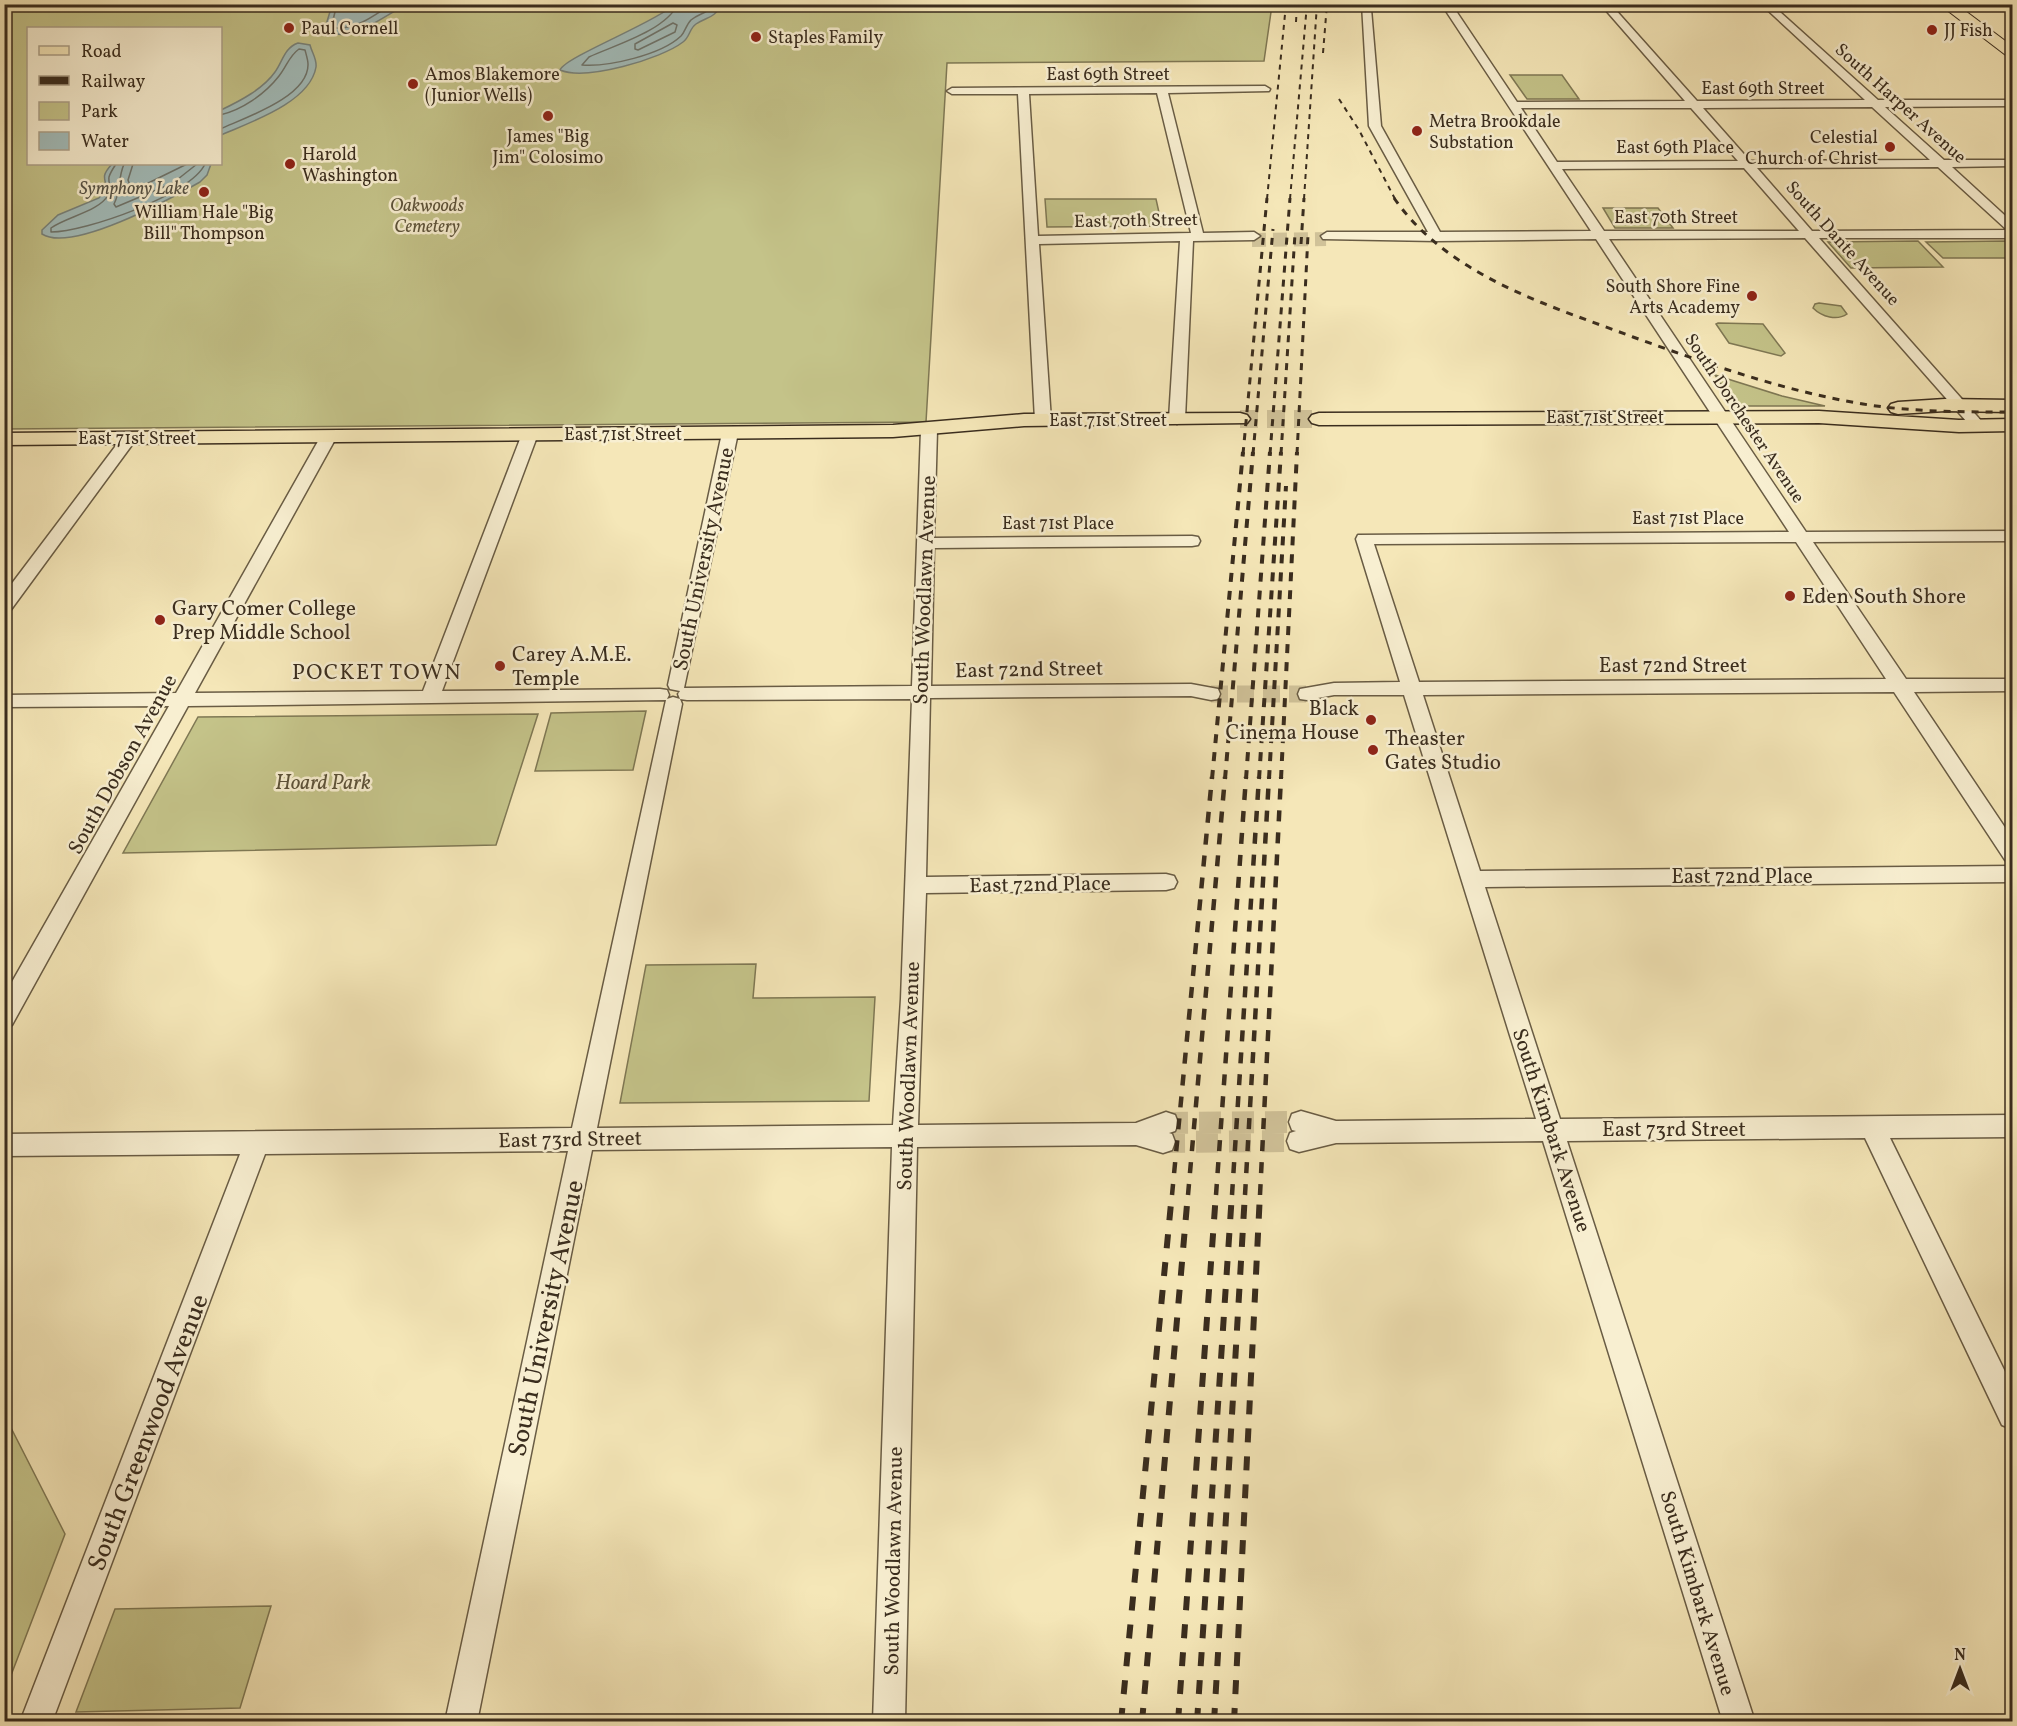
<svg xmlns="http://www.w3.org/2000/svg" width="2017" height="1726" font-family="Vollkorn,serif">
<rect width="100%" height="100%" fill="#f5e7b8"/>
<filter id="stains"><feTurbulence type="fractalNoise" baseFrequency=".00333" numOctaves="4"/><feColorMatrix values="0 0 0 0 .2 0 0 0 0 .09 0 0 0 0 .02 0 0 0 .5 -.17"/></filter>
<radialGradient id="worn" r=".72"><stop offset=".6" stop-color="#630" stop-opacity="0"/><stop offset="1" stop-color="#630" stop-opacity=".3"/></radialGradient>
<!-- green -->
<path fill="#c4c389" stroke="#7f7854" stroke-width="1.5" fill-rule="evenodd" d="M4,5H1272L1264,61L947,63L926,422L5,429ZM28,28H220V164H28Z
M1510,75H1562L1579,99H1527Z
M1045,199H1156L1162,226L1047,227Z
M1603,208H1658L1673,228H1615Z
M1918,241L1943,267L1851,268L1828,242Z
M2007,241L2012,246V258H1943L1926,242Z
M1819,303L1841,306L1847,314C1837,321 1822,317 1813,308L1815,304Z
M1718,323L1763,324L1785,353L1781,356L1729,343L1716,324Z
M1715,375L1782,396L1825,406H1736Z
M646,711L633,770L535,771L551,713Z
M538,714L496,845L123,853L198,717Z
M756,964L753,998L875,997L869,1101L620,1103L646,965Z
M5,1416L65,1534L5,1691L4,1416Z
M271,1606L240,1708L76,1712L115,1609Z"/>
<!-- water -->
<path fill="#a2bcba" stroke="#78837c" stroke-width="1.5" d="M332,5V4L406,5C386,14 352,43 330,32L326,25Z
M674,5H720C716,18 706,17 696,24C689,29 690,37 683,42C661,59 586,81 560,70C565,57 654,23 674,5Z
M298,43L310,45C312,53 317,59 316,67C310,103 248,123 221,135V110C240,101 263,89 275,72C283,61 284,48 298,43Z
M112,164H211L207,175L200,182C170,199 72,253 42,234V230L58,215L99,198L107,188C103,176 103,174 112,164Z"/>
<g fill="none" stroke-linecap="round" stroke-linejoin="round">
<!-- shore -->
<path stroke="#6e746c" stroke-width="1.5" d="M337,4L332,24L336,28C358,29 374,15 392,4
M678,4C665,31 615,45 589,57L582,65C608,67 661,55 681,36C685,32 686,25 691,20C699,13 708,14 713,4
M673,23L677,25L675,32L638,50L635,49V44Z
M220,115C242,110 265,94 279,76C287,66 289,56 299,49L305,50C306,54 308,60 308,64C309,97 244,118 220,129
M116,164C114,167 110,173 109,177C108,183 112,188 108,195C100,211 66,217 51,228V232C85,232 191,195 205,164
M124,164C117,181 122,188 114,204L116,207L173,183L197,164
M133,164L128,180L132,191L187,164"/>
<!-- minor-tunnel-far2 -->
<path stroke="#d0c299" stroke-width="14" stroke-dasharray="14 7" stroke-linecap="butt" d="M1252,240L1326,239"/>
<!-- minor-tunnel-far1 -->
<path stroke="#d0c299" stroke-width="17" stroke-dasharray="17 9" stroke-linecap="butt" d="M1211,694H1307"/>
<!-- minor-tunnel -->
<path stroke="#d0c299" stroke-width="22" stroke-dasharray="22 11" stroke-linecap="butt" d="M1166,1123L1301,1122
M1163,1142L1299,1141"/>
<!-- major-tunnel -->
<path stroke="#d0c299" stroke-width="18" stroke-dasharray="18 9" stroke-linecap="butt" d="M1240,419H1319"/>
<!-- minor casing -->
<g stroke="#695c44" stroke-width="3">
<path id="minor" d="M1362,4H1679L1675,7H1613L1697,101L1865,100L1761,4H1771L1878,100H2012V106L1885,107L1944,160H2012V166L1952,167L2012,222V238H1819L1984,424L1987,427L1984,430H1974L1805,238L1609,239L1806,532L2012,531V541L1813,542L1906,679H2012V691L1914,692L2012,838V862L2005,860L1894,692L1423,695L1480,871L2012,866V882L1485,887L1560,1119L2012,1115V1137L1890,1138L2012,1386V1429L2002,1425L1865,1138L1567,1141L1755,1722H1723L1543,1141L1336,1143L1299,1152L1290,1149L1287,1141L1290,1133L1296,1131L1292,1130L1289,1122L1292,1114L1301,1111L1336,1121L1536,1119L1404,695H1334L1307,700L1300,699L1298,694L1300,689L1334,683L1400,682L1356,539L1358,535L1789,532L1596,239L1437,241L1323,239L1321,236L1327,232H1428L1369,126ZM1603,7L1685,101L1517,102L1454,8ZM1444,8L1591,231L1440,232L1381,126L1371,9ZM1872,107L1930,160L1750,161L1703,108ZM1521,108H1691L1738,161L1557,162ZM1938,167L2007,230L1812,231L1757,168ZM1744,168L1799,231H1604L1562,169ZM1796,542L1886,679L1419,682L1374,544Z
M1265,86L1270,89L1269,91L1168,93L1203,233L1254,232L1260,236L1254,240L1193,241L1185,419L1177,424L1169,419L1180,241L1039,244L1051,420L1048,423H1038L1035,420L1018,94H952L947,91L952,88ZM1157,93L1191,233L1038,236L1029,94Z
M929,425L937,430L934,538L1192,536L1198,537L1200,541L1198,545L1192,546L934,548L931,686L1191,684L1218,689L1220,694L1218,699L1211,700L1191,696L930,698L926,877L1166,874L1174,876L1177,882L1174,888L1166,890L926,893L918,1125L1136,1123L1166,1112L1175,1115L1178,1123L1175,1131L1169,1133L1172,1134L1175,1142L1172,1150L1163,1153L1136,1145L917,1147L905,1722H873L892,1147L592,1150L477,1722H445L568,1151L265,1154L52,1722H20L240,1154L4,1156V1134L572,1128L666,700L188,706L12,1025L4,1028V996L169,706L4,707V695L176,693L321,436L329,431L337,436L195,693L423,691L522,434L530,429L535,431L538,434L442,691L660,689L667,690L669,695L667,699L673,697L680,699L682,704L597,1128L893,1125L901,999L912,699L687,700L680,699L678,694L680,691L670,689L668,685L722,433L730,428L738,433L684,688L912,686L921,430Z
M129,433L137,438L10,611L4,613V594L124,435Z"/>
</g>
<!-- major casing -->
<g stroke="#3a2d1e" stroke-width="3">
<path id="major" d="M1945,399L2012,400V412L1945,411L1898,414L1891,412L1888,408L1891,404L1898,402Z
M1819,411L1959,420L2012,419V431L1959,432L1819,423L1319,425L1312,423L1309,419L1312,415L1319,413Z
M1240,413L1247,415L1250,419L1247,423L1024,426L893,437L4,445V433L893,425L1024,414Z"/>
</g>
<!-- highway casing -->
<g stroke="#3a2d1e" stroke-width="2">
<path id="highway" d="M1939,4H1956L2012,46V57L2007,56Z"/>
</g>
<!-- minor -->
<use href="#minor" fill="#f8efd1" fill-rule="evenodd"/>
<!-- major -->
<use href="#major" fill="#f5e7b8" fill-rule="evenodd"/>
<!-- highway -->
<use href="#highway" fill="#f5e7b8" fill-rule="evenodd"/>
<!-- rail-far4 -->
<path stroke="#3a2d1e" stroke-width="2" stroke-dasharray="5 5" stroke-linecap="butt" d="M1296,22L1297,4
M1323,53L1327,4
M1339,99L1359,130L1395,199
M1267,199L1286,4
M1290,199L1307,4
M1304,199L1317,4"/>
<!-- rail-far3 -->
<path stroke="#3a2d1e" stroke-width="3" stroke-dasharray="7 7" stroke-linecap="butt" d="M1394,198C1448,276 1548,305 1633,337C1708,364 1784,391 1863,404C1912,412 1962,412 2012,412
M1301,244L1304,198
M1243,454L1267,198
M1253,454L1273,229
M1270,454L1290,198
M1281,454L1295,234
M1297,454L1308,235"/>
<!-- rail-far2 -->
<path stroke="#3a2d1e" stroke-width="4" stroke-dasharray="9 9" stroke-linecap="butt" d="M1212,779L1243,452
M1225,779L1253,452
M1246,779L1270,452
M1259,779L1281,452
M1269,779L1286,486
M1281,779L1297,452"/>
<!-- rail-far1 -->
<path stroke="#3a2d1e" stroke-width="4.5" stroke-dasharray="11 11" stroke-linecap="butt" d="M1172,1195L1212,777
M1188,1195L1225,777
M1216,1195L1246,777
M1232,1195L1259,777
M1245,1195L1269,777
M1260,1195L1281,777"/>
<!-- rail -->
<path stroke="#3a2d1e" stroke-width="6" stroke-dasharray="14 14" stroke-linecap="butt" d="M1121,1722L1172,1193
M1142,1722L1188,1193
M1178,1722L1216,1193
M1197,1722L1232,1193
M1214,1722L1245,1193
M1234,1722L1260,1193"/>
</g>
<!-- markers -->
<g fill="#8f2418" stroke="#f8efd1" stroke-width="2">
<circle cx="289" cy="28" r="6"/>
<circle cx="1932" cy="30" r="6"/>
<circle cx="756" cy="37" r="6"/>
<circle cx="413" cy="84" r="6"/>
<circle cx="548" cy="116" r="6"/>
<circle cx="1417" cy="131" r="6"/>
<circle cx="1890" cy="147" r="6"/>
<circle cx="290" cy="164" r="6"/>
<circle cx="204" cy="192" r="6"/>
<circle cx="1752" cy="296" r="6"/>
<circle cx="1790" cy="596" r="6"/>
<circle cx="160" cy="620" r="6"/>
<circle cx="500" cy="666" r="6"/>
<circle cx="1371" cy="720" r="6"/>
<circle cx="1373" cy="750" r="6"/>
</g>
<g text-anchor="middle" stroke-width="5" stroke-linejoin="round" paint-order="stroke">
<!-- far-poi labels -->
<g font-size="18" fill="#3a2d1e" stroke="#f8efd1" text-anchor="start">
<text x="301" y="34">Paul Cornell</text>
<text x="1944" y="36">JJ Fish</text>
<text x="768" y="43">Staples Family</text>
<text x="425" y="80">Amos Blakemore<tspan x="425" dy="21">(Junior Wells)</tspan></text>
<text x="1429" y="127">Metra Brookdale<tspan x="1429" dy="21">Substation</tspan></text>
<text x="548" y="142" text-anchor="middle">James "Big<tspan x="548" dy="21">Jim" Colosimo</tspan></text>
<text x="1878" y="143" text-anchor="end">Celestial<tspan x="1878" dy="21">Church of Christ</tspan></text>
<text x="302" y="160">Harold<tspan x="302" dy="21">Washington</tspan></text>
<text x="204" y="218" text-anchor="middle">William Hale "Big<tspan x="204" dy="21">Bill" Thompson</tspan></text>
<text x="1740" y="292" text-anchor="end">South Shore Fine<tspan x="1740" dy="21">Arts Academy</tspan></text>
</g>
<!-- far-street labels -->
<g font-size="18" fill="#3a2d1e" stroke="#f8efd1">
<text x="1108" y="80">East 69th Street</text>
<text x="1763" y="94">East 69th Street</text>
<text transform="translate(1901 103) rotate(42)" y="6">South Harper Avenue</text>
<text x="1675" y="153">East 69th Place</text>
<text x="1676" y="223">East 70th Street</text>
<text transform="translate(1136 220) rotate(-1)" y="6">East 70th Street</text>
<text transform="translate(1843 243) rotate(48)" y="6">South Dante Avenue</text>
<text x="1605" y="423">East 71st Street</text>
<text transform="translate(1745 418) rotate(56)" y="6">South Dorchester Avenue</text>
<text x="1108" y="426">East 71st Street</text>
<text x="623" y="440">East 71st Street</text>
<text x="137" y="444">East 71st Street</text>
<text x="1688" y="524">East 71st Place</text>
<text x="1058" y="529">East 71st Place</text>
</g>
<!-- far-water labels -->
<g font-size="18" font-style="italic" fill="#545145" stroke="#f8efd1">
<text x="134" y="194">Symphony Lake</text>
</g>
<!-- far-park labels -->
<g font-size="18" font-style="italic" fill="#5c5239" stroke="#f8efd1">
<text x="427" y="211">Oakwoods<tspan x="427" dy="21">Cemetery</tspan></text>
</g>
<!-- street labels -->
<g font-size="21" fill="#3a2d1e" stroke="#f8efd1">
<text transform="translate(703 559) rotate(-78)" y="7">South University Avenue</text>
<text transform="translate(924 590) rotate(-88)" y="7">South Woodlawn Avenue</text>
<text x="1673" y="672">East 72nd Street</text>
<text transform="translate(1029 669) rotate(-1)" y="7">East 72nd Street</text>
<text transform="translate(122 764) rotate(-61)" y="7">South Dobson Avenue</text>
<text x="1742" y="883">East 72nd Place</text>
<text transform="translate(1040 884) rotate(-1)" y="7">East 72nd Place</text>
<text transform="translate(908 1076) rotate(-88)" y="7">South Woodlawn Avenue</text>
<text x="1674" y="1136">East 73rd Street</text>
<text transform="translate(1552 1130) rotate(72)" y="7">South Kimbark Avenue</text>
<text transform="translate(570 1139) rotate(-1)" y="7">East 73rd Street</text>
<text transform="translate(893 1561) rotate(-89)" y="7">South Woodlawn Avenue</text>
<text transform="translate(1698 1593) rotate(73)" y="7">South Kimbark Avenue</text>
</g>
<!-- poi labels -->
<g font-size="21" fill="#3a2d1e" stroke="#f8efd1" text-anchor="start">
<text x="1802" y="603">Eden South Shore</text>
<text x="172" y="615">Gary Comer College<tspan x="172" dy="24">Prep Middle School</tspan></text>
<text x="512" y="661">Carey A.M.E.<tspan x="512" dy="24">Temple</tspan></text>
<text x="1359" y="715" text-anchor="end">Black<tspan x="1359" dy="24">Cinema House</tspan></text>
<text x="1385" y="745">Theaster<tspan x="1385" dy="24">Gates Studio</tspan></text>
</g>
<!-- park labels -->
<g font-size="21" font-style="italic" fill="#5c5239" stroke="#f8efd1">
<text x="323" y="789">Hoard Park</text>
</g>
<!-- neighbourhood labels -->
<g font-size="22" letter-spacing="1.5" fill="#3a2d1e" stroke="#f8efd1">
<text x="377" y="679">POCKET TOWN</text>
</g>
<!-- near-street labels -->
<g font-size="26" fill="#3a2d1e" stroke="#f8efd1">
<text transform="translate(545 1318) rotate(-78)" y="9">South University Avenue</text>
<text transform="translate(147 1432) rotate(-69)" y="9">South Greenwood Avenue</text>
</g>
</g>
<!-- margin -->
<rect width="2017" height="1726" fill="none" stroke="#f5e7b8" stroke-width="24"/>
<rect x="6" y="6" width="2005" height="1714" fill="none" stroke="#3a2d1e" stroke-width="3"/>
<rect x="12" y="12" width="1993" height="1702" fill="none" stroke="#3a2d1e" stroke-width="1.5"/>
<!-- legend -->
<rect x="27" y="27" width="195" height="138" fill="#f8efd1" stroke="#aca189" stroke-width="1.5"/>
<rect x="39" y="46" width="30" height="9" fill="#f5e7b8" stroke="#aca189" stroke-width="1.5"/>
<text x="81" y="57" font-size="18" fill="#3a2d1e">Road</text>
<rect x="39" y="76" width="30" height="9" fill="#3a2d1e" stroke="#aca189" stroke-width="1.5"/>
<text x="81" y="87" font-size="18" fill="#3a2d1e">Railway</text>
<rect x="39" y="102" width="30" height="18" fill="#c4c389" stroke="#aca189" stroke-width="1.5"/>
<text x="81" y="117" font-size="18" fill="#3a2d1e">Park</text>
<rect x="39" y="132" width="30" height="18" fill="#a2bcba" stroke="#aca189" stroke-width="1.5"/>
<text x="81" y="147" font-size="18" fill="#3a2d1e">Water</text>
<!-- north arrow -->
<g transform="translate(1960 1669)" stroke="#f8efd1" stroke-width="4.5" paint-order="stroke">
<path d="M0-4.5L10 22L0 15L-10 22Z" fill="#3a2d1e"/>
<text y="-9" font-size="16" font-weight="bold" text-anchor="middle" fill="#3a2d1e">N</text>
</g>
<rect width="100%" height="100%" filter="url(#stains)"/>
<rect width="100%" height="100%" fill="url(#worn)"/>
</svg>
